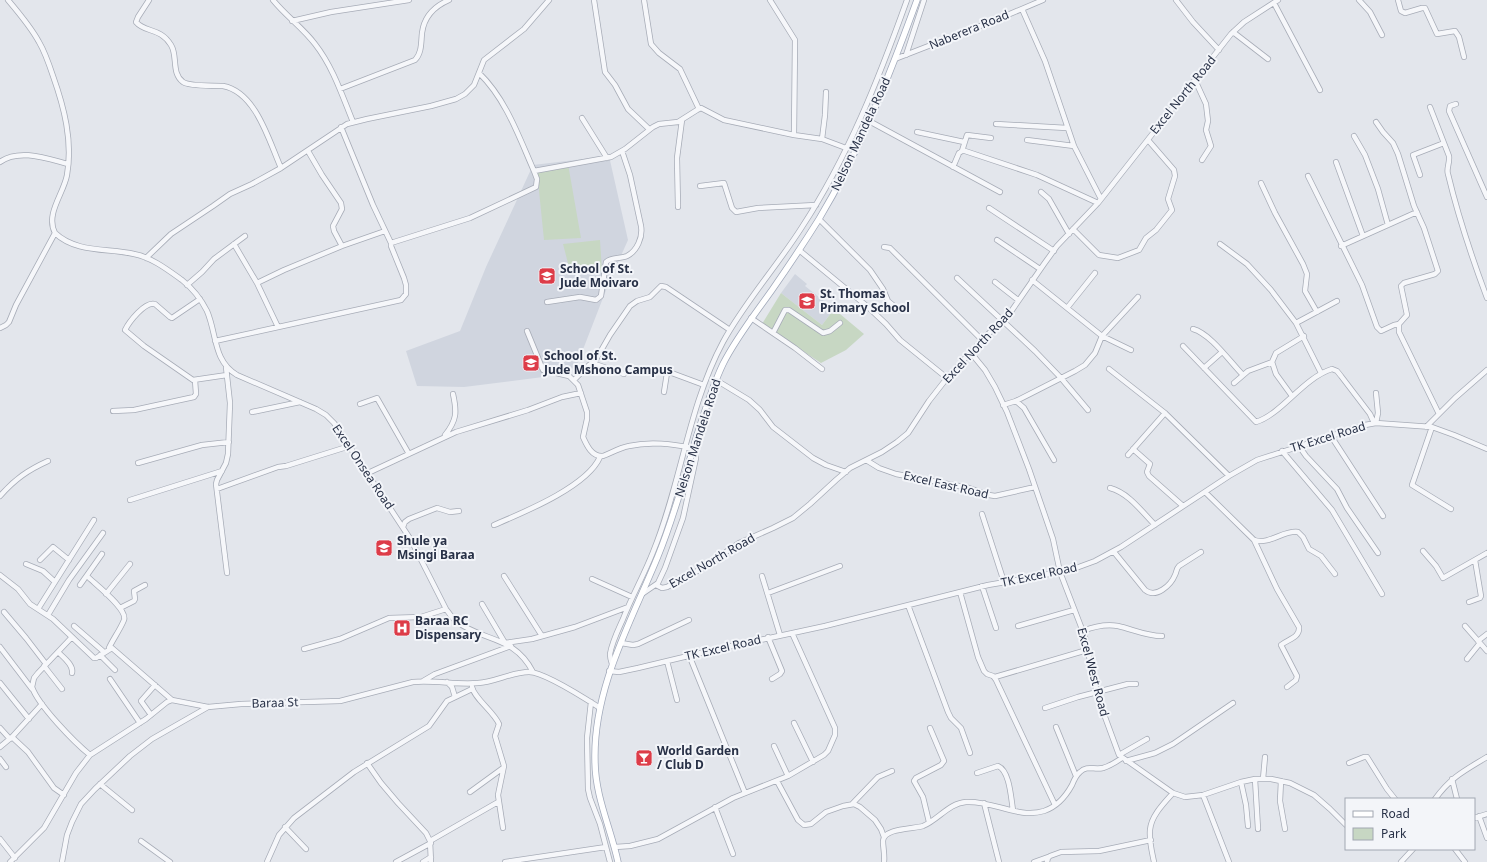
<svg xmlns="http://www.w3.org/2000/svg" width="1487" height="862" font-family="'Noto Sans',sans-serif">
<rect width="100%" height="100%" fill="#e3e6ec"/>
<!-- built -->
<path fill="#d0d5df" d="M609,156L628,240L608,285L577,365L574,368L543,377L464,387L417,386L406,351L460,331L486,267L533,165Z
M795,274L807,284L805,286L834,309L822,325L781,293Z"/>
<!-- green -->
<path fill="#c7d7c3" d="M568,164L581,238L544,240L537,171Z
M600,240L602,271H570L563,244Z
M781,293L822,325L834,309L864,334L846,350L821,363L762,324Z"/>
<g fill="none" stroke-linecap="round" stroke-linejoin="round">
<!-- minor casing -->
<g stroke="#a7acb7" stroke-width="6">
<path id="minor" d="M149,0L138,17L136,22C145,33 160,27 171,45C178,56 171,73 183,82C191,87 213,85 223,86C256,92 269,141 281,168
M273,0C286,16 303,28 315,44C333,67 342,95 353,122
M594,0L605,72L615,85L628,109L649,129
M644,0L651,44L659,53L680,69L699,109
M770,0L795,40L794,135
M1176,0L1193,22L1219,50
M1359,0L1370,12L1382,35
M1398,0L1401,11L1405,13L1422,8H1425L1437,34L1455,31L1459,37L1464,57
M1274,3L1320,90
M1022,9L1045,61L1074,146L1101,199
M292,21L331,12L409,0
M1233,32L1268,59
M906,55L924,0
M895,59L998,19L1043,0
M1195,80L1206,104L1208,121L1206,130L1211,146L1202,160
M340,89L415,60C422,53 421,42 422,33C424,17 435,6 449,0
M1456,104L1450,106L1449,111L1487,197
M1430,107L1449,156C1450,163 1446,169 1448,174C1458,216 1472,258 1487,298
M582,118L607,158
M869,121L1000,192
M1376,122L1383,132L1393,143L1398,154L1414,206L1424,228L1438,271L1435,274L1404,283L1401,286L1407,315L1399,324V332L1439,414
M996,124L1067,128
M341,127L373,205L391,243
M917,132L964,142
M1354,136L1365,155L1378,189L1388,225
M822,139L825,115L826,92
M1027,140L1074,146
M308,151L322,175L341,203L342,209L333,226L334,231L342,246
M962,151L967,135L991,138
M0,162C19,148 48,159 68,164
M1336,162L1363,236
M953,167L959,153L962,151H965L1037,175L1098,203
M534,171L611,157L625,149L653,127L659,124L678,122L697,110L701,108L724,120L794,135L822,139L846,148
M1420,175L1413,155L1444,143
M1308,176L1362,285L1377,327L1381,331L1394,325L1399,324
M1261,183L1275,213L1303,264L1307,274L1305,291L1317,312
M700,186L724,183L732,208L736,212L758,208L816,205
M1041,192L1049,199L1069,234
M678,207L677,158L682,120
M989,208L1054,251
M819,219L870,270L883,289L888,301L899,310
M1073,229L1099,255L1118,258L1139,250L1146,238L1156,230L1172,210L1168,199L1175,176L1174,170L1148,140
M55,233C76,253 108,248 134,254C151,257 168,270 182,280C192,288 201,299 207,311C217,334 213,361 237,375L316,409L326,415L334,423L411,540L446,609C449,613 452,618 456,621C483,642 514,635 533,672
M997,240L1040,269
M234,244L257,283L278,327
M1220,244L1247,264L1271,290L1296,323L1321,373
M1341,246L1417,212
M884,247L890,248L982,340
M799,250L868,307L886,324L900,340L947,378
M146,258L171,234L213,206L230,194L252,184L281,168L347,124L367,119L431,106L456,99L465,94L474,85L484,60L524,29L549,0
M957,278L1035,351L1061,378L1088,410
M1032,280L1102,336L1131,350
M995,282L1018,300
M257,283L284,270L342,246L385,231
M187,285L202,272L214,259L245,236
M200,299L172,318L170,317L155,304C145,301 129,322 125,330L144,346L193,380L227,375
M547,302L580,297L596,300L601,296L606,262C611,257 620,259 627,256C637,251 643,237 641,226L630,175L622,151
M1067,308L1095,273
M751,318L795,348L822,369
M1296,323L1337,301
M0,328L6,325L9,322L16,305L55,233C45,214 64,193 67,175C73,141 64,107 53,76C49,64 45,52 39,42C31,27 19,13 8,0
M1193,329C1211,334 1230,362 1243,375
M527,331L543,370L569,376L578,385L587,412V419L583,437C587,446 592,457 603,456C611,453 619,448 629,446C650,441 672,444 693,448L696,458L683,518L665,568L658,583L642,594
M773,333L785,310H789L823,333L830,331L840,323
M215,341L401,300L406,294V285L404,278L391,246V243L470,218L536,187L537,179L534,171C519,137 506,99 479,73
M1183,346L1256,422C1282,414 1303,378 1332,369L1337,371L1341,376L1370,414L1374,423
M971,353L985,370L995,387L1007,412L1029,469L1053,539L1060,572L1085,637L1098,698L1119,755L1173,793L1185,797L1203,795L1241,782L1255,779H1271L1290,783L1314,795L1330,809L1346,825
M594,363L610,335L630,306L637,301L650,297L661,286L666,287L675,293L730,330
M226,367L230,403L228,454L226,463L217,480L216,484L227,573
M1204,368L1222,352
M1109,369L1165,413L1229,476
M574,380L589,365L592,363L624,374
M716,380L749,400L760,410L773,427L813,458L826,465L846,472
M1234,383L1248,371L1272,362
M664,392L667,373L669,372L704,385
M1376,393L1378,413L1376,423
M1292,396L1276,374L1272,362L1276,353L1304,336
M1016,401L1024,408L1054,460
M360,404L377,398L409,454
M1003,405L1016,401L1075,371L1085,365L1095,353L1102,336L1138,297
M113,411L134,410L194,397L196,394L195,380
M252,412L300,402
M1426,427L1455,398L1487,370
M1432,427L1412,485L1451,509
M445,435C457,420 457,412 453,394
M1331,436L1383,516
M1299,446L1306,456L1337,489L1347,508L1378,553
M1133,449L1150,464L1147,472L1149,476L1183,506
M1282,451L1332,510L1382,594
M1128,455L1165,413
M866,460L879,468L896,474L969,488L989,495L995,496L1035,487
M138,463L202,445L229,442
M368,473L456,432L528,410L562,397L581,393
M1110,488C1129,493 1142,512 1155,525
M217,489L278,467L286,466L350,446
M1205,492L1254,540C1270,545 1283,530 1298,532L1303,537L1309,549L1321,556L1335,574
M0,496C15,479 28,470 48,461
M130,500L222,471
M982,514L1004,582
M494,525C522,513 587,487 600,457
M403,527L405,522L409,519L437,508L450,512L459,511
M1254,540L1277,589L1299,627C1300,638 1288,639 1281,645L1297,676L1296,680L1287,687
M1423,551L1436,566L1443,578L1487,553
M1114,552L1145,590C1156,599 1171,585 1175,575C1177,571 1176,569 1179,566L1201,552
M40,560L53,547L69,560
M26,564L43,571L55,582
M0,575L18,589L30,604L53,619L94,658H96L112,648L172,700
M87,576C95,584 128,609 124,620C120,630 113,639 109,648
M504,576L542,636
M762,576L780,635
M592,579L632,597
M80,585L102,554
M656,585L662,588L667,587L701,569L739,543L773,528L793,518L810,504L836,480L850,468L882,452L897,442L908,433L929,401L947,378L983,339L1010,313L1044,264L1057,246L1098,203L1231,34L1244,22L1278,0
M982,586L996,628
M960,592L978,657L984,671L987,674L993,676L996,680L1055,805
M768,593L840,566
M106,594L130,564
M1469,602L1480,598L1481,596L1475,560
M482,604L505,643L532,639L575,627L628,607
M908,605L948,712L951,718L961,728L970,753
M120,608L134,601L135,599L134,591L145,585
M38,609L94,520
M4,612L26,638L46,664
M48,615L69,580L103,533
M74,626L104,652
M1018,626L1074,610
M1465,626L1487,651
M1083,631C1093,627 1106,624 1118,626C1132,629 1146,636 1162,636
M72,637L38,673L34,678L32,687C38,705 74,742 90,755
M768,637L782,671L780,674L772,679
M1478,641L1487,634
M621,643L633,645L638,644L689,620
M0,647L32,689
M304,649L340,639L389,618L421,617L446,609
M58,652C63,657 74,665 72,673
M100,655L115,670
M689,655L745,793
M1467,659L1480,643
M667,661L677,700
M612,664C611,661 610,657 610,654C612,642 618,630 623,619C632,596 644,575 653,552C681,484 688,407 723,342C744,303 778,265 802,227C848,157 879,78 907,0
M44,666L62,689
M609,671L619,672L638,668L709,651L825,626L988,585L1035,577L1076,568L1095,561L1121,547L1229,476L1257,460L1365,425L1376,423L1432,427L1454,435L1487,449
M995,677L1087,650
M110,679L140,723
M423,681L435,674L511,646
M447,682L452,687L455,697
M0,683L29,719
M472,687C474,698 494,712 499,724L495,736L504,766L498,795L503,828
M591,702L587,738L588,789L590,798L600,824L610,862
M1045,708L1078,697L1128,684H1136
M151,715L141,701L155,685
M794,723L813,762
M1056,727L1076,776
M0,728L10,739
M12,737L28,752L54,788L64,795
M774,746L788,776
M0,747L12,737L42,704
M1119,755L1147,739
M0,759L6,767
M1126,761L1155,753L1173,744L1233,703
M367,763L381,783L398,803L426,833L430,841L431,862
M1349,763L1364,757H1367L1387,789L1395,799
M977,773L998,766C1010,771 1011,799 1013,810
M1255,779L1258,829
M1263,779L1265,757
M1452,779L1457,799
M777,781L798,820L804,825L811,824L826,812L843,806L854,804L860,807L875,820L881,829L884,837
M1281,781L1280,801L1285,829
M1241,782L1246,805L1248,826
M100,784L132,810
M470,792L503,768
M1203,795L1229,862
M1435,799C1451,777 1464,771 1487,757
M984,803L999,862
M852,804L878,777L892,771
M715,807L733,854
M1479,816L1487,838
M1474,818L1487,814
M929,822L923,797L914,781L916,778L941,765L944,761L930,728
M285,827L306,849
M0,839L15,858
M141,841L170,862
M430,841L498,802
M615,847L630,846L658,839L733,798L788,776L824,755L828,751L835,735V728L792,633
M1455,849L1465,862
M10,862L44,828L76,773L90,755L146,719L167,702L172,700L208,707L241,704L340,701L413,682C435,680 457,685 478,683C495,682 512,672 529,672C544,672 586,699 600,708
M62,862L67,835L72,822L81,804L95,789L130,756L152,739L208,707
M267,862L279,835L294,818L354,772L429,726L447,701L472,689
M396,862L431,843
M423,862L431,857
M505,862L606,847
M884,862C885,855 883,848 883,841C883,828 914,829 923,826C938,820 949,803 966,802C992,800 1018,819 1044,811C1056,807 1066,796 1072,785C1074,780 1076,775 1080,772C1087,765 1094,770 1103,768C1110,766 1116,762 1122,758
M1034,862L1048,857
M1047,862L1048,858L1050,856L1061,852L1099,851L1151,840
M1154,862C1152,852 1149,841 1150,830C1151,816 1164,803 1173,793
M1401,862L1413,849"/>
</g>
<!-- major casing -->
<g stroke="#a1a9ba" stroke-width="7">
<path id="major" d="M618,862C611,829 595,796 595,761C593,688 631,622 658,556C674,517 685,476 697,435C705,411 712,387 723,364C736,338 755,314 772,290C788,267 804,243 819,219C860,151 890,74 917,0"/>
</g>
<!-- minor -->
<use href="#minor" stroke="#f6f7fa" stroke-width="4.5"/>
<!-- major -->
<use href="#major" stroke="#fff" stroke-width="5.5"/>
</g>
<!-- icons -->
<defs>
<g id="school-square" transform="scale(0.9)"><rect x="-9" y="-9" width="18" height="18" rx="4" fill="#dd3c48" stroke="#f3f5f9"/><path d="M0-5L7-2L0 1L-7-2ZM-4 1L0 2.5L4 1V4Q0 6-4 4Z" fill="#fff"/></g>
<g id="hospital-square" transform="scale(0.9)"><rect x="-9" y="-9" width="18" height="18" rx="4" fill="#dd3c48" stroke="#f3f5f9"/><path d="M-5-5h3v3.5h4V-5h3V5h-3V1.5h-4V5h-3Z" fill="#fff"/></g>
<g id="bar-square" transform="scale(0.9)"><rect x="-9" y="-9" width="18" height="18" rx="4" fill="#dd3c48" stroke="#f3f5f9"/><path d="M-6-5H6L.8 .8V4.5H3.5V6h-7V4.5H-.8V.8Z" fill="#fff"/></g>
</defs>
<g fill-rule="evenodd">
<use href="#school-square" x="547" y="276"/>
<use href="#school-square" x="807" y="301"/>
<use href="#school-square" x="531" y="363"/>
<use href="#school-square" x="384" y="548"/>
<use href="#hospital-square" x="402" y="628"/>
<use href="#bar-square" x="644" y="758"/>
</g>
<g text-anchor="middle" stroke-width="4" stroke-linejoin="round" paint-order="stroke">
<!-- street labels -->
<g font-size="12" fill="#283147" stroke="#f3f5f9">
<text transform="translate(969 30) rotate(-22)" y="4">Naberera Road</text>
<text transform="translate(1183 95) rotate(-51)" y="4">Excel North Road</text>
<text transform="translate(861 134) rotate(-65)" y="4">Nelson Mandela Road</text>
<text transform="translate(978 346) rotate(-47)" y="4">Excel North Road</text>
<text transform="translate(1328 437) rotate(-17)" y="4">TK Excel Road</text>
<text transform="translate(698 438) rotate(-72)" y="4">Nelson Mandela Road</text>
<text transform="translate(363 467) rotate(56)" y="4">Excel Onsea Road</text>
<text transform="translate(946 485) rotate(13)" y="4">Excel East Road</text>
<text transform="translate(712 561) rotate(-30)" y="4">Excel North Road</text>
<text transform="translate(1039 575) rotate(-12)" y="4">TK Excel Road</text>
<text transform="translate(723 648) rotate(-13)" y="4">TK Excel Road</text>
<text transform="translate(1093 672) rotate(75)" y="4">Excel West Road</text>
<text transform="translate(275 703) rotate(-2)" y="4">Baraa St</text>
</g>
<!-- poi labels -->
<g font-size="12" font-weight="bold" fill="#283147" stroke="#f3f5f9" text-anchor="start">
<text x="560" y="273">School of St.<tspan x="560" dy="14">Jude Moivaro</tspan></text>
<text x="820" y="298">St. Thomas<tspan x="820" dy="14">Primary School</tspan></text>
<text x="544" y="360">School of St.<tspan x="544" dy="14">Jude Mshono Campus</tspan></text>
<text x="397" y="545">Shule ya<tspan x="397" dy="14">Msingi Baraa</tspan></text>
<text x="415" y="625">Baraa RC<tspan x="415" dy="14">Dispensary</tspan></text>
<text x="657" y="755">World Garden<tspan x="657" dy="14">/ Club D</tspan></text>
</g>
</g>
<!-- legend -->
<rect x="1345" y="798" width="130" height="52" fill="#f3f5f9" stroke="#a2a7b2"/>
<rect x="1353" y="811" width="20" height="6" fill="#ffffff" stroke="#a2a7b2"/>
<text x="1381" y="818" font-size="12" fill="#283147">Road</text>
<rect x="1353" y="828" width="20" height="12" fill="#c7d7c3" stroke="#a2a7b2"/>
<text x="1381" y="838" font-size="12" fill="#283147">Park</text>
</svg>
